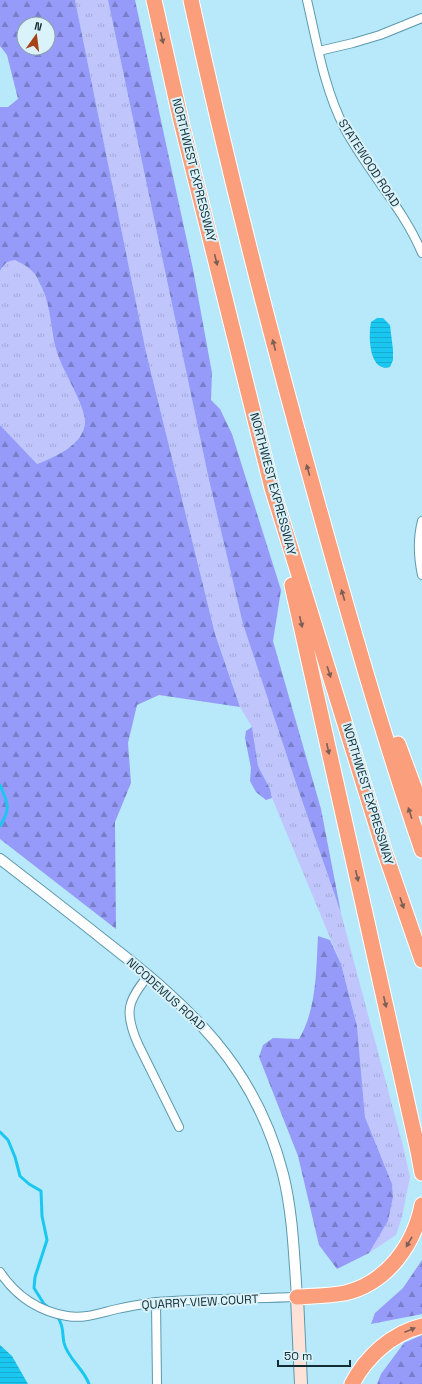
<svg xmlns="http://www.w3.org/2000/svg" width="422" height="1384" font-family="'Space Grotesk',sans-serif">
<defs>
<pattern id="grass-tufts" width="24" height="20" patternUnits="userSpaceOnUse"><rect width="24" height="20" fill="#c0c5fc"/><path d="M3 7l-1-3M5 7V3M7 7l1-3M15 17l-1-3M17 17v-4M19 17l1-3" fill="none" stroke="#a4a9d9"/></pattern>
<pattern id="forest-firs" width="22" height="20" patternUnits="userSpaceOnUse"><rect width="22" height="20" fill="#969af9"/><path d="M5 1l3.5 6h-7zM16 11l3.5 6h-7z" fill="#797eca"/></pattern>
<pattern id="water-rules" width="6" height="5" patternUnits="userSpaceOnUse"><rect width="6" height="5" fill="#19c7f0"/><path d="M0 2.5h6" fill="none" stroke="#16abce"/></pattern>
</defs>
<rect width="100%" height="100%" fill="#b8e9fa"/>
<!-- grass -->
<path fill="url(#grass-tufts)" d="M75,0H108L209,480L243,623L297,786L341,913L403,1146L410,1177L402,1217L396,1235L369,1253L388,1221L393,1197L392,1184L365,1117L357,1026L341,964L272,798L270,789L258,766L252,727L240,707L215,634L146,352Z
M16,259L33,271L42,289L50,307L52,334L83,410C83,414 85,418 85,422C83,445 55,457 37,464L0,425V271C4,264 8,261 16,259Z"/>
<!-- forest -->
<path fill="url(#forest-firs)" fill-rule="evenodd" d="M0,0H75L146,352L215,634L240,707L159,695L137,705L128,743L131,783L115,822L116,929L0,839V425L37,464C55,457 83,445 85,423C86,406 62,370 57,352C50,331 52,308 42,288C39,283 37,276 33,272C29,267 21,263 15,260C7,261 4,264 0,271V107H8L18,99L7,55L0,46ZM24,24H48V48H24Z
M108,0H135L193,269L212,373L211,400L220,409L232,434L281,590L273,641L321,809L341,913L297,786L243,624L209,480Z
M252,727L258,766L270,789L272,798L266,800L256,792L250,781L251,768L245,738L246,731Z
M318,936L330,940L341,964L357,1026L365,1117L392,1184L393,1197L388,1221L369,1253L337,1269L319,1245L298,1156L259,1057L263,1045L273,1038L299,1039C317,1008 316,971 318,936Z
M422,1260V1314L371,1324L375,1313L403,1288Z
M422,1335V1384H377L381,1374L404,1343Z"/>
<!-- water -->
<path fill="url(#water-rules)" d="M377,318H383L390,325L393,350V360L390,367C369,373 368,336 371,322Z
M0,1345L12,1356L28,1384H0Z"/>
<g fill="none" stroke-linecap="round" stroke-linejoin="round">
<!-- stream -->
<path stroke="#19c7f0" stroke-width="3" d="M0,785C8,804 11,808 0,826
M0,1132L8,1140L15,1157L20,1176L29,1184L41,1191L42,1216L47,1240L35,1277L34,1288L44,1304L49,1308
M57,1316C64,1326 62,1333 64,1343C68,1359 84,1369 89,1384"/>
<!-- minor casing -->
<g stroke="#5c99ad" stroke-width="10">
<path id="minor" d="M307,0C317,43 324,89 345,129C368,172 403,208 422,253
M319,51L353,43L380,35L422,18
M422,521C417,540 418,556 422,575
M149,975C127,1001 124,1012 138,1044L179,1127
M0,1272C16,1296 38,1311 67,1316C85,1319 100,1313 117,1309C130,1306 143,1304 156,1302C203,1298 250,1299 297,1297
M156,1302L157,1384"/>
</g>
<!-- tertiary casing -->
<g stroke="#5c99ad" stroke-width="12">
<path id="tertiary" d="M0,859C35,886 70,913 105,941C190,1007 255,1065 283,1174C293,1214 294,1256 297,1297"/>
</g>
<!-- secondary casing -->
<g stroke="#5c99ad" stroke-width="14">
<path id="secondary" d="M297,1297L301,1384"/>
</g>
<!-- motorway casing -->
<g stroke="#fff" stroke-width="17">
<path id="motorway" d="M154,0L181,121L272,488L384,850L422,960
M191,0C227,166 269,330 315,494C348,613 382,733 422,850
M292,585L418,1151L422,1173
M398,744L422,809
M297,1297C313,1296 329,1296 345,1293C387,1283 414,1245 422,1205
M352,1384C366,1357 392,1333 422,1326"/>
</g>
<!-- minor -->
<use href="#minor" stroke="#fff" stroke-width="8"/>
<!-- tertiary -->
<use href="#tertiary" stroke="#fff" stroke-width="10"/>
<!-- secondary -->
<use href="#secondary" stroke="#fee2d8" stroke-width="12"/>
<!-- motorway -->
<use href="#motorway" stroke="#fb9e7c" stroke-width="15"/>
</g>
<!-- one-way arrows -->
<defs><path id="oneway-solid" d="M-6-.8H1V-3.2L6.5 0L1 3.2V.8H-6Z"/></defs>
<g fill="#7b5f54">
<use href="#oneway-solid" transform="translate(162 38) rotate(77)"/>
<use href="#oneway-solid" transform="translate(216 260) rotate(76)"/>
<use href="#oneway-solid" transform="translate(274 345) rotate(-105)"/>
<use href="#oneway-solid" transform="translate(308 470) rotate(-106)"/>
<use href="#oneway-solid" transform="translate(343 595) rotate(-106)"/>
<use href="#oneway-solid" transform="translate(301 622) rotate(77)"/>
<use href="#oneway-solid" transform="translate(329 672) rotate(72)"/>
<use href="#oneway-solid" transform="translate(328 749) rotate(78)"/>
<use href="#oneway-solid" transform="translate(410 813) rotate(-108)"/>
<use href="#oneway-solid" transform="translate(357 876) rotate(77)"/>
<use href="#oneway-solid" transform="translate(402 903) rotate(71)"/>
<use href="#oneway-solid" transform="translate(385 1002) rotate(77)"/>
<use href="#oneway-solid" transform="translate(409 1242) rotate(120)"/>
<use href="#oneway-solid" transform="translate(410 1330) rotate(-22)"/>
</g>
<g text-anchor="middle" stroke-width="4" stroke-linejoin="round" paint-order="stroke">
<!-- street labels -->
<g font-size="12" fill="#122c34" stroke="#daf2fa">
<text transform="translate(369 163) rotate(57)" y="4">STATEWOOD ROAD</text>
<text transform="translate(194 170) rotate(76)" y="4">NORTHWEST EXPRESSWAY</text>
<text transform="translate(273 484) rotate(75)" y="4">NORTHWEST EXPRESSWAY</text>
<text transform="translate(368 794) rotate(73)" y="4">NORTHWEST EXPRESSWAY</text>
<text transform="translate(166 994) rotate(42)" y="4">NICODEMUS ROAD</text>
<text transform="translate(200 1302) rotate(-3)" y="4">QUARRY VIEW COURT</text>
</g>
</g>
<!-- north arrow -->
<g transform="translate(36 36) rotate(14)"><circle r="19" fill="#daf2fa" stroke="#8aa3ab"/>
<path d="M0-3L7 15L0 10L-7 15Z" fill="#a84217"/>
<text y="-6" font-size="11" font-weight="bold" text-anchor="middle" fill="#122c34">N</text>
</g>
<!-- scale -->
<path d="M278 1360v6h72v-6" fill="none" stroke="#122c34" stroke-width="2"/>
<text x="284" y="1360" font-size="12" fill="#122c34" stroke="#daf2fa" stroke-width="3" paint-order="stroke">50 m</text>
</svg>
